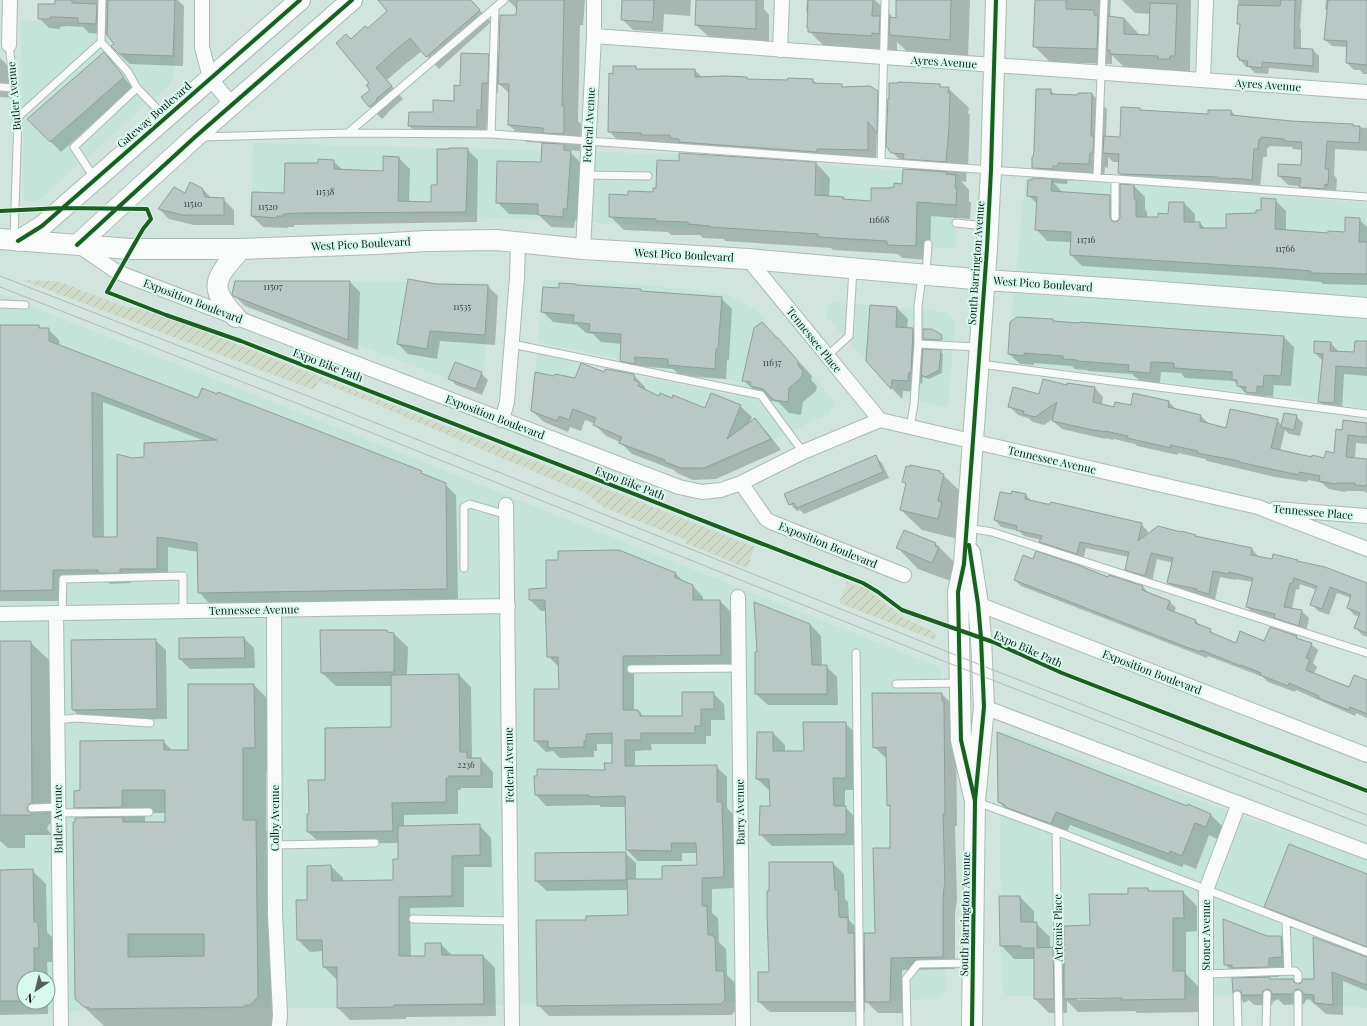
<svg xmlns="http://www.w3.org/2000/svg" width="1367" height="1026" font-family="'Playfair Display',serif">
<defs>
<pattern id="garden-furrows" width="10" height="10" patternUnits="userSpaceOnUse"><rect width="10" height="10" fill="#cfdac9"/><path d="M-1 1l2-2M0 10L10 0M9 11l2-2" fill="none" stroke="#b1baac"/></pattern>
</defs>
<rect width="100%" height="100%" fill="#d2e4de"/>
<!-- built -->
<path fill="#c4e3d9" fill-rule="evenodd" d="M20,20L177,27L174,74L170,84L37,202H30L24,200L22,89Z
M253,143L712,155L709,229L471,216L251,218Z
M821,164L959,175L955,249L887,245L816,237Z
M1026,177L1367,203V408L1007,361Z
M542,279L642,285L727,294L756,311L834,401L829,414L708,469L683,471L617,444L645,377L736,396L740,382L637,363L538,342Z
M234,280L491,283L482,392L231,296Z
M0,294L941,668L945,990L939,999L0,1012ZM24,978H48V1002H24Z
M830,302L946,312L952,317L955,322L948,407L898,397L826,316Z
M538,353L580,361L561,422L530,411Z
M999,730L1367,860V1008L1219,995L1008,996L1002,989Z"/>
<!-- garden -->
<path fill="url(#garden-furrows)" d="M22,280L57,281L123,306L141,309L195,328L755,547L747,568L685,543L686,540L603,507L587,494L419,423L383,407L318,381L314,390Z
M847,582L865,588L904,618L928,629L936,635L935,640L839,603Z"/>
<!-- shadow -->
<path fill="#0003" fill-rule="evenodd" d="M56,0H178L184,6L183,66L130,64L119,54L115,44L108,34L89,33L83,27L67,26L60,27V29L49,28L39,18L56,5Z
M386,0H470L491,22L439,69L422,51L403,66L387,80L403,99L388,112V113L382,119L369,106L371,83L351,40L368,30L388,11Z
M508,0H585L583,25H580L578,121L581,124L580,151L568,150L582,164L579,221L575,220L574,228L551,227L539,215L509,214L497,202L542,163L543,143L526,142L509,125L510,94L498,83V93H492L491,120L487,119L486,137L420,136L409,126L455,103L460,87L488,55L499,66L522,16L517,7L516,8Z
M623,0H691L690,16L664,14L663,32L633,30L622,19Z
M697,0H764V9L769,15V42L710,38L696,25Z
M807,0H875L891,15V18L897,19V0H970L968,58L909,53L897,42V52L828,50L809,31V13L806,11Z
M1036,0H1111L1110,18H1124L1139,34V36H1150L1151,14L1135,13L1122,0H1191L1190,71H1185V74L1126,69L1112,55V64L1050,62L1034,46Z
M1238,0H1302L1300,28L1301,29V49L1313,50L1319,56V73L1269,68L1268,74L1255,73L1249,67H1246L1238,57L1241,26L1238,23Z
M1326,0H1367V74H1363L1360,70H1354L1347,63L1348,47L1332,46L1325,40L1328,11L1325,9Z
M104,54L133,88L61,152L28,119Z
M0,58L17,74L16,98L0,97Z
M614,67H636L638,70H695L702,77L788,81L813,80L817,84L841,85L844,88L877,92L886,101L885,140L877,132L876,159L679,146L676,144L650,143L648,141L617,140L609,131Z
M940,85L942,88H948L969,108L968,113L970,115L968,168H967L966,182L961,181L969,190V201L971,203L970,219L931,216L930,260L902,258L898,254L833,250L831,248L725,241L724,239L703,238L700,235H671L668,232L624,230L610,216L629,196L654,193L680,162V154L816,163L830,178L829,197L843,198L845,200L872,202L889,189L903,185L910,170L892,152Z
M1050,90L1055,95L1079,96L1092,94L1107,109L1106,137L1121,138L1139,109L1141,111L1209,115L1231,111L1236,116L1291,122L1353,125L1354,127L1367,128V151L1335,149L1334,175L1337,179L1336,193L1309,195L1300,186L1288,185L1279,176L1301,166L1302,150L1293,149L1292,147L1269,146V148H1267V157H1263L1260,188L1128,182L1119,173L1120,162H1113L1108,157V168L1105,167L1104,179L1073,178V181L1068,180L1067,184L1054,183L1063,193L1110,196L1121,207L1134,186L1145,197V209L1147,212V218H1159L1169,215L1184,203L1195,214V223H1200L1206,229H1227L1262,211L1275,200L1286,211V231L1329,234L1346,233L1359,219L1367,227V285L1323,284L1321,282L1286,279L1082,266L1071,255V242L1047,241L1036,229L1038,205L1028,195L1045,180L1033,167Z
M467,149L478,160L477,222L294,225V227H288V228L263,227L252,216L285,194L319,164L333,161L343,170L384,172L399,158L410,169L409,203H432L438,186Z
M202,188L212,199H223L234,210V225H194L169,219L159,209L174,189L185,194Z
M350,282L360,292L358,350L245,306L233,294Z
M488,286L498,296L495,345L440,341L437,359L408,354L398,344Z
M577,286L640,290L643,293L721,298L732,309L729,360H727L726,379L680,376L673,369L646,367V375L632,372L621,361L622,344L601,342L593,334L586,333L577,325L553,322L542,311L559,289Z
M897,308L908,319L907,329H913L924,340V330L941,336L944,339L926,338V340L944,341V343L927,342L924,339V350L940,351L943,354L942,373L929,379L925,378L923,376L922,384L920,383L919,392L903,391L902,399L867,361Z
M1052,320L1055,322L1284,337L1294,347L1291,386L1274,385L1273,397L1267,396V403L1248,396L1234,381L1185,378L1181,373L1161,372L1160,383L1140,381L1132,374L1088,371L1087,370L1075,369L1072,366L1034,363V365L1020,364L1009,354Z
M0,326H39L42,329H48L59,340L60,346L199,400L421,472L425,476L445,484L456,495L458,600L210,604L199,592L198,552L168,547V580H130L131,583L110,584L107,581H63L64,601H0ZM103,402L205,441L145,458L118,538H104Z
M778,339L812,376L811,380L817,386L816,391L803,402L801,415L789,413L778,402L765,400L743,380Z
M1367,342V376L1344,374L1342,411L1328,410L1319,401L1323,361L1315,353L1331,343L1339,352L1355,353Z
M481,373L488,380L482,395L456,385L450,379Z
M605,373L634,375L645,387V390L659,397L705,410L740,406L752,417L749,424L755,420L766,431L781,450L716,479L693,480L677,473L674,470L632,454L620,442L606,436L595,425V424L585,420L581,431L570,427L568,432L544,422L532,411L576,379Z
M1067,386L1095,388L1103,397L1102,405L1115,408L1169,402L1177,410L1201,416L1209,424L1227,429L1277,420L1282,425L1296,416L1303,423L1300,436L1289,434L1285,430L1280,451L1312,458L1325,459L1335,454L1343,431L1367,424V444L1356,443L1355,459L1367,460V493L1363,491H1347L1344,492L1329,489L1322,483L1308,480L1307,482L1275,477L1207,461L1205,459L1178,453V455L1137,446L1135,444L1114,439L1113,440L1105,438V439L1062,429L1053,421L1054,418L1044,425L1033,422L1028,418L1018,415L1009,406Z
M876,457L882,463L889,478L804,514L800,510L797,511L790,504Z
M940,472L964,495L958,539L922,530L901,510L907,485L904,482Z
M1012,495H1026L1032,502L1141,524L1148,531L1147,536L1195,535L1197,537L1252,549L1258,556V557L1367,584V637L1362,635L1356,628L1360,617L1354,615L1348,608L1351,598L1337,593L1329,615L1318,611L1312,604L1317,590L1300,584L1299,590L1296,589L1292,609L1302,611L1309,618L1306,632L1282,624L1277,619L1254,614L1247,607L1253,582L1236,579L1235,580L1220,577L1215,600L1205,598L1201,595L1175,589L1168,583L1173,563L1157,559L1152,582L1133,576L1126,569L1129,557L1086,548L1083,560L1047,548L1040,542L1041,540L1024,536L1019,531L1001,527L995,520Z
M936,544L956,564L953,582L918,569L898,548Z
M1033,560L1143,587L1149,594L1170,602L1176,608L1174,613L1196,621L1201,626L1210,630L1216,636L1236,644L1265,642L1296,636L1299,640L1311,644L1318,650L1313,663L1317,667L1314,674L1350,688L1367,681V718L1356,713L1355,716L1296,690L1295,692L1268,682L1263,677L1208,656L1207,658L1194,653L1021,586L1015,580Z
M676,574L684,582L692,585L703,597V601H720L731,612V665L634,666V711H638L644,717H683L713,693L724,704L725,720H711V736H706V744H651L652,750L635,751V767L716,766L727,777V808L733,814L734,888L712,889V913L718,918L719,942L726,949L727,975L735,983V1011L732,1015L549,1016L538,1005L587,921L629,916L628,890L547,891L536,881L625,853L636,863V880H663L698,866L697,853H682V861H638L627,850V807H601L599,805L546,806L536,795L606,771L613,764V744H597V751H594V757L560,758L553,751L546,752L535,741L560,690L559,667L548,656L547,611H541L530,600L548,589Z
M810,624L821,636L822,666H826L837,677L838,705H768L756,694V653Z
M386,631L389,633L394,634L408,647L407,675H459L471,687L472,758L481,759L493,772V788H461V790H458V814L404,815V826L479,825L491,838L492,867H464V907L410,908L411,957H426L441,944L453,956H483L495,968L496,1016L406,1017V1019L350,1020L338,1008V979H336L324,967L323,951L310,952L298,940L308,901L331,866L343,878V882L394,881L399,860V843L321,844L308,832L310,815L326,781L392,728V686H336L322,673Z
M244,638L254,648L255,668L190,669L180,659Z
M155,640L166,650L167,719L84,720L73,710Z
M0,642H30L51,662L52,823L49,824L47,829L52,835H25V848H8L0,841Z
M254,685L277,708L278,771H266V831L279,845L275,1026H104L76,999L87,819L75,807L81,791L163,741L173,751H189ZM145,813H166V823H145Z
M942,694L954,706L956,724L957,826H955L957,899L955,914V969L902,970V1013H878L865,1000V1012H770L759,1002L770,973L833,863L844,874L845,899L848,902L849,920L858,929V939L865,946L876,934L891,849V808L888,805L887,759L874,747Z
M845,723L857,735L858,790H845V807L857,819L858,845L772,846L760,834L771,807L770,791L757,779L773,733L785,745V752H805Z
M999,802L1210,814L1224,828L1219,840L1209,835L1196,869L1184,864L1182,867L1070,825L1065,837L1013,816Z
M32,870L46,884L47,932L52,937V962H47L48,978H24V1002H48V1014L0,1015V871Z
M1367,875V952L1276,917L1265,906Z
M1129,889H1148L1151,892H1183L1197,906V931L1186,932V974L1198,986L1199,1012L1137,1013L1135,1011L1078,1012L1067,1001V1013H1049L1035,999L1034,959H1014L1001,945L1000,897H1020L1034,911V923H1036L1050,937V948H1052L1065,961L1091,926L1129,895ZM1127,996V998L1077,1000V998Z
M1267,937H1281L1291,948L1292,967L1279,968V977H1268L1272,980H1293L1298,985L1315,980L1314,938L1367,957V991L1343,981V1015L1326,1014L1309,999L1306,1000L1304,1004L1284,1005L1278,999L1273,1002L1272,1005H1254L1249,1000L1244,1003L1234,992L1244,979L1240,975H1235L1225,964Z"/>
<!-- building -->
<path fill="#b9c7c5" stroke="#909f9d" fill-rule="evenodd" d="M55,0H72V3L97,4L96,24L78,23V18L56,17H50V19H38V4H55Z
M108,0H175L173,56L119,54L111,46L114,44L107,35Z
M378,0H471L480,10L426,57L410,38L391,54L376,68L392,86L376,99L377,100L369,107L361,97L370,90L366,85L369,83L336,43L346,34L351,39L365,26L368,28L387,11Z
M517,0H564L562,106H564V134L543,133V128L508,125L509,84H498L500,15H516Z
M622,0H654L653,22L621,20Z
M696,0H756V29L695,25Z
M808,0H873L872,16H880L879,34L872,33V36L808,32V28H807Z
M896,0H951L950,40L889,35L890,17L896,18Z
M1035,0H1066V9L1094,10V15L1098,16L1097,49L1033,47Z
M1281,0H1295L1294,48L1313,49V66L1262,62V68L1247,66L1248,61L1239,60V57H1237L1240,24H1237L1238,5L1280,6Z
M1328,0H1367V65L1346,63L1347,41L1324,40Z
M1150,3L1177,4L1175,56H1170V59H1158V56L1110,54V50H1107L1108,16L1124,18V34L1149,35Z
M104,52L124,77L50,142L27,119Z
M461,53L489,54L488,83H482L481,110H477V127L408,126L409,112H433V100L454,101V85L460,86Z
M613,66H636V69H695V77L725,76L747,77V79L787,80L788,78L813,79V83L842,84V87L870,86L878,91L877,133L868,122V150L817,149V152L679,142V139L670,138V135H641V133L608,132L609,73L613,74Z
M898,82L940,84V87H949L948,93H950L949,128L946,162L903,159L904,154L891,153L886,146L888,98L889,99V83H898Z
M1036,89H1051V94L1078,95V93H1092L1091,136H1094L1093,153H1090L1089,164L1058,163V166H1053V169L1032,168V157H1033L1034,151Z
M1121,107L1140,108V110L1208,114V110H1231V115L1291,121L1353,124V126H1360L1359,143L1327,141L1325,169H1329L1328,185L1325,184V189L1299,187L1301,178L1278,176V164L1301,165L1302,142L1284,141V139L1261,137V140L1259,139L1258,149H1254L1252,180L1232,178V179L1218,178V177L1120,174L1118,173L1119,154L1103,153L1104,136L1120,137Z
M542,143L564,144V150L571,151L567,209H563V217L538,215V204L496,203L497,161L541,162Z
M449,148H468L466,212L300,213L284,214L283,216H277V218L251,216L252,192L284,193L285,163H318V159L334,160V169L383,171V156L399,157L398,201L431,202V185H437V149H449Z
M679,153L816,162L815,195L844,197L843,199L871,201V188H889L894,187V183L902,184L903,169L946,172V174L956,175L955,188H957L956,205L917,202L916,246L887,245V241L818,237V234L710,227V226L688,224V222L656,221V219L609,217V194L628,195V191L653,192V188H656L657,160L679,161Z
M1032,178L1052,179L1051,191L1110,195V217L1112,221L1115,222L1118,221L1120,217V184L1134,185V199H1136V217H1158V213L1168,214L1169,202H1184V222H1200V228H1226V214L1256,213V210H1261V198L1276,199L1275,229L1328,233V231L1345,232V217L1360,218L1359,242H1367V274L1311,273V271L1274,268L1070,255L1071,232L1035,230L1037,197L1027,196L1028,180H1032Z
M190,182L202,188L205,197L224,198V215H183L158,209L174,187L185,193Z
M408,279L436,284L488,285L485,335L430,331L427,349L397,344Z
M235,281H350L348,340L233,296L232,294Z
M559,283L576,284V285L641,289V291L722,297L718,349H716L715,369L668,365V359L635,357V364L620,361L621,334L589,332L590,324L573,322L574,315L541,312L543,287L559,288Z
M870,305L897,307L896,327L913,328L911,373L909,372L908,381L892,380L891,389L866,361Z
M1017,317L1053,319V321L1079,323L1080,322L1177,329L1284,336L1281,376L1264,375L1263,387L1257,386V393L1245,392L1246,387L1237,386V380H1232V372L1174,368V363L1151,362L1150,373L1128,371L1129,365L1077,361V360L1063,359V356L1024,353V356L1008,354L1010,322Z
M762,322L777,338H778L798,361V365L803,371L802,377L789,388L788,402L774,400L763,389L750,386L751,382L742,381L754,328Z
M0,325H39V328H49V341L198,398L202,388L217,394L218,392L422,471L421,473L446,483L447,589L198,593L197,543L157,537V569H120V573H98V570H53V590L0,591ZM92,392L217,440L144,443V457L132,458L117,454V537H93Z
M923,329H932L942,335L941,340L923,339Z
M1314,341L1331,342L1330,351L1354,352L1355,341H1367V368L1336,366L1334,403L1318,402L1323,354L1314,353Z
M923,349L941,350L939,370L926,377L921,375Z
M455,362L482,372L476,389L448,379Z
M581,363L604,372L605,369L634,374V380L639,382L638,386L659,396L660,393L672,398L673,395L705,408L711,393L741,405L727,439L755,418L771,439L704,468H681L665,462V460L619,443L622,437L593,425L596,418L573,409L569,420L559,416L557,421L531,411L535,372L554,376L555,374L575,378Z
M1043,379L1067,385V383L1095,387L1093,402L1114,407L1115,402L1131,405L1133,393L1169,401L1168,407L1201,415L1200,421L1226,428L1230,409L1278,419L1271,448L1312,457V455L1324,458L1326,451L1334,453L1336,429L1342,430L1343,420L1367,423V437L1348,435L1346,457L1367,459V484L1366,486L1355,485V483H1338L1335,484L1319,481L1320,476L1299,472V475L1266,468L1239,462V461L1197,453L1198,451L1170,445L1171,448L1127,438L1128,436L1105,431L1104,432L1097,430V431L1052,421L1057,402L1035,417L1023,414L1024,411L1008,407L1013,387L1039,394Z
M1284,413L1297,415L1294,430L1281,427Z
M876,455L883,472L797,508L794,503L789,505L784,494Z
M910,465L940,471V473L944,474L938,501L942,502L938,519L900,510L906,483L902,482L906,466L910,467Z
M1012,491L1026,494L1025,499L1047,504H1050L1051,502L1142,523L1138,541L1158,526L1181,532V531L1196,535L1195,536L1205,538L1252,548L1251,555L1272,559L1273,554L1298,560L1297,561L1325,567L1351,577L1367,583V633L1354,628L1360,613L1347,608L1351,595L1330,587L1322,609L1310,605L1317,586L1294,578L1292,584L1290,583L1284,607L1302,610L1299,626L1274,618L1275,614L1246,607L1253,578L1229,572V574L1213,571L1209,594L1197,591V589L1167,583L1173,558L1151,553L1145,576L1125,570L1129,552L1080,542L1077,554L1039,542L1042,536L1016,530L1017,526L994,520L1000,492L1011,494Z
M904,530L936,543L935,546L939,547L932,563L896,548Z
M619,550L676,573L674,577L693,585V600H720L721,655L623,656V710H638V712H640V716H682V692H714V709H701V726H695V733H641V740H625V766L717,765V802H722L724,877L702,878V906H707L708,935H713V937H715L716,971H724L725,1000L721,1004L537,1006L536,920H586V916L628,915L627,879H662V866L697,865L696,843H671L672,851L626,850L625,796L589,797V795H535L534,776H537V769L605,770L604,763H612V733L586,734V741H584V747L548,748V741H534V689H559L558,657H547L545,600H529V589L546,588V560H558V551Z
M1036,551L1075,564L1108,577L1109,575L1143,586L1142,590L1170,601L1167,609L1196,620L1195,623L1211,629L1210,632L1236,643L1240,631L1264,641L1270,627L1297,636L1296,638L1312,643L1306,658L1310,659L1306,670L1349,687L1354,675L1367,680V714L1350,707L1349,710L1318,698L1319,696L1289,683L1288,686L1260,675L1261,673L1241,665V666L1201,650V652L1186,647L1014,580L1023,555L1033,559Z
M754,602L810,624L812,665H827V694H755V652H757Z
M320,630H387V632L394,633V672L321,673Z
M244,637L245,658L179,659V638Z
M156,639L157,709L72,710L71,640Z
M0,641H31L32,803L29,804L27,808L28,811L32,813V815H0Z
M459,674L460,752H467V758H481V776H449V778H446V802L392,803L393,831L307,832V814H309L308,780H325V728L391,727V675Z
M188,684H254L255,748H243V820H256L258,997L250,1005H245L244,1007L90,1009L88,1007H84L75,999L73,822H75V818L123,817V822H165V790H122V807L74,808V791L80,790V741L164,740V750H188ZM128,934H204V956L128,957Z
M872,693H942V701H944L945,815L943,814L945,887H944L943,901V957L891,958L890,1002H865L864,933H875L873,848H890V805L887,806L886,747L873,748Z
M803,722H846V778H833L834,806H846V834L759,835L760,806H770L769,779H756L757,732H773V751H804Z
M997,732L1187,806L1188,804L1211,814L1206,827L1195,823L1182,856L1170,851L1169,854L1056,812L1051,824L1005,807V805L998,802Z
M480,824V855L452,856V896L399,897V956H425V943H441L442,955H483L484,1004L394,1005V1007L337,1008V967H323L322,940H297L296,900H307V866L331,865L332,881L393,880V859H398V826Z
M1289,844L1367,874V947L1264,907Z
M626,852V880L535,881V853Z
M769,862H833L835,890H838L839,917L848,918V933H854L855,1002H758V972H769L767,913V891H769Z
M33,869L34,922H38L39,948H34V978H24V1001H0V870Z
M1128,888H1148V891H1183L1184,918H1173V971H1185V999L1122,1000V998L1064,999V926L1090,925L1089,894H1128Z
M999,896H1020L1021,922H1037V948L1053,947L1054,999H1034V948H1021V946H1000Z
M1223,919L1267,936H1281L1282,957L1269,958V967L1232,968V965H1224Z
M1313,937L1367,957V985L1332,972L1333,1005L1314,1003V995L1303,994L1302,991L1298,989L1295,990L1293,994H1272L1270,990L1267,989L1263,991L1262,995H1242L1241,992L1237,990L1233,993L1232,978L1270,977V979H1293L1294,982L1298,984L1301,983L1303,979H1314Z"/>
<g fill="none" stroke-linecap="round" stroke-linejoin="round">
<!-- lane casing -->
<g stroke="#acbab5" stroke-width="9">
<path id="lane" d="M101,42L128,72L137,88
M9,45L18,117L14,238
M0,87L14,88
M18,117L101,42L102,0
M348,133L504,0
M491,134L495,8
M201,137L348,133L491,134L1367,197
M881,162L885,0
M587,175L648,176
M1097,177L1104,0
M95,179L74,147L137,88L165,117
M1115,217V179
M956,223L986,226
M926,274L928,244
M0,304L25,305
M512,344L761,395L803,452
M918,344V306L922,276
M827,356L849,336L853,269
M980,364L1367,414
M910,428L914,404L918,344L978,347
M968,528L992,532L1367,653
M464,568V507L470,504L507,515
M62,613L63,579L183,576V611
M856,653L860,1026
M631,669L739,668
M896,684L958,683
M57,720L75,718L150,723
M977,802L1056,831L1367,952
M32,808L58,807
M58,813L149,812
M1056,831L1059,1026
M275,845L375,843
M413,919L511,921
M1286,921L1288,971
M1206,974L1295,971L1298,974V979
M1237,995L1238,1026
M907,1026L906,979L918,964L971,963
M1266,1026L1267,994
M1298,1026V994"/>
</g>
<!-- street casing -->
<g stroke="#acbab5" stroke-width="16">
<path id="street" d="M202,0V47L210,78L232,105
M594,36L1367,92
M9,45L10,0
M780,50L782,0
M1203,80L1206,0
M79,246L117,272L679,487L702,492L721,490L741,483L766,519L771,522L904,575
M583,249L594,36V0
M748,259L880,420
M502,420L507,402L517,277L518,242
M741,483L803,452L880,420L1258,507L1367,549
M506,505L512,1026
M1275,509L1367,516
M738,597L743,1026
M974,599L978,604L1367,755
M274,610L275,914L280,1015L279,1026
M56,613L61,1026
M0,614L508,606
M984,707L1367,852
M1206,1026V890L1239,803"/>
</g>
<!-- secondary casing -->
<g stroke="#acbab5" stroke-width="22">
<path id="secondary" d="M0,239L131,249H241L376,244L426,241L496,240L583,249L748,259L985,280L1136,290L1367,308
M18,241L42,226L300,0
M77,245L195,137L352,0
M236,317C206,287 216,277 241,249
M970,553L978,604L981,638L984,707L975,801L972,1026
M975,801L961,740L958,592L964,564L987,248L991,170L996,0"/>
</g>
<!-- lane -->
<use href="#lane" stroke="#f8fbfa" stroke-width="7"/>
<!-- street -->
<use href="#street" stroke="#f8fbfa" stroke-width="14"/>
<!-- secondary -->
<use href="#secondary" stroke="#f8fbfa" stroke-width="20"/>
<!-- tram -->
<path stroke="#b4b9b7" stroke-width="1" d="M0,276L341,409L983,666L1367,815
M0,287L337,419L946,662L1367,826"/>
<!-- cycleway casing -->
<g stroke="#d7f9ee" stroke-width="6">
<path id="cycleway" d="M0,211L62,208L147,209L151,219L143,229L107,292L166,315L241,341L863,583L878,592L902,610L993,642L1062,673L1367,791
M18,241L42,226L300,0
M77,245L195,137L352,0
M969,545L978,604L981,638L984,707L975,801L972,1026
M975,801L961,740L958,592L964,564L987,248L991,170L996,0"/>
</g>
<!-- cycleway -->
<use href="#cycleway" stroke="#1b5e20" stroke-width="4"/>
</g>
<g text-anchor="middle" stroke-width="4" stroke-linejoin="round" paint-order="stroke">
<!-- number labels -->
<g font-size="9" fill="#384441">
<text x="325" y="195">11538</text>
<text x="193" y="207">11510</text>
<text x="268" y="210">11520</text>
<text x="879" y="223">11668</text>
<text x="1086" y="243">11716</text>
<text x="1285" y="252">11766</text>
<text x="273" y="290">11507</text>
<text x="462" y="310">11535</text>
<text x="772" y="366">11637</text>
<text x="466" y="768">2236</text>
</g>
<!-- street labels -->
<g font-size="11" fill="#0d1915" stroke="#d7f9ee">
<text transform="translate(944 62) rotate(4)" y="4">Ayres Avenue</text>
<text transform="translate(1268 85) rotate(4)" y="4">Ayres Avenue</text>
<text transform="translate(14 96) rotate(-95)" y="4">Butler Avenue</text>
<text transform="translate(154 115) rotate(-41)" y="4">Gateway Boulevard</text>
<text transform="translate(589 125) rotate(-87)" y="4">Federal Avenue</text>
<text transform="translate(361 244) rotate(-3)" y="4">West Pico Boulevard</text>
<text transform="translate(684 255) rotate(3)" y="4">West Pico Boulevard</text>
<text transform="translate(976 263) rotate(-86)" y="4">South Barrington Avenue</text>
<text transform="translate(1043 284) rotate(4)" y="4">West Pico Boulevard</text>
<text transform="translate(193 301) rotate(21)" y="4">Exposition Boulevard</text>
<text transform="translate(814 340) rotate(51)" y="4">Tennessee Place</text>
<text transform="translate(328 365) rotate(21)" y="4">Expo Bike Path</text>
<text transform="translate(495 417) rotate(21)" y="4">Exposition Boulevard</text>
<text transform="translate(1052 460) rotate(13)" y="4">Tennessee Avenue</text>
<text transform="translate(630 483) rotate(21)" y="4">Expo Bike Path</text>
<text transform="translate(1313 512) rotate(5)" y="4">Tennessee Place</text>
<text transform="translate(828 545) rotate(22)" y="4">Exposition Boulevard</text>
<text transform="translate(254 610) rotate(-1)" y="4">Tennessee Avenue</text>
<text transform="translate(1028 649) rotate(24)" y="4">Expo Bike Path</text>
<text transform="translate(1152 672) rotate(21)" y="4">Exposition Boulevard</text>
<text transform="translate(509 765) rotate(-91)" y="4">Federal Avenue</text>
<text transform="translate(740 812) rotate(-91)" y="4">Barry Avenue</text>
<text transform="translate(275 818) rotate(-90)" y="4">Colby Avenue</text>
<text transform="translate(58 819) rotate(-91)" y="4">Butler Avenue</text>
<text transform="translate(965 914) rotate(-89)" y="4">South Barrington Avenue</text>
<text transform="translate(1058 928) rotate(-91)" y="4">Artemis Place</text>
<text transform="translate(1206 935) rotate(-90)" y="4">Stoner Avenue</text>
</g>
</g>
<!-- north arrow -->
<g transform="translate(36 990) rotate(215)"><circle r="19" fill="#d7f9ee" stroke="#869f97"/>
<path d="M0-3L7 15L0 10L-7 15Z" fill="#52605b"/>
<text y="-6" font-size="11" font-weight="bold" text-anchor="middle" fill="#0d1915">N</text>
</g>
</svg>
